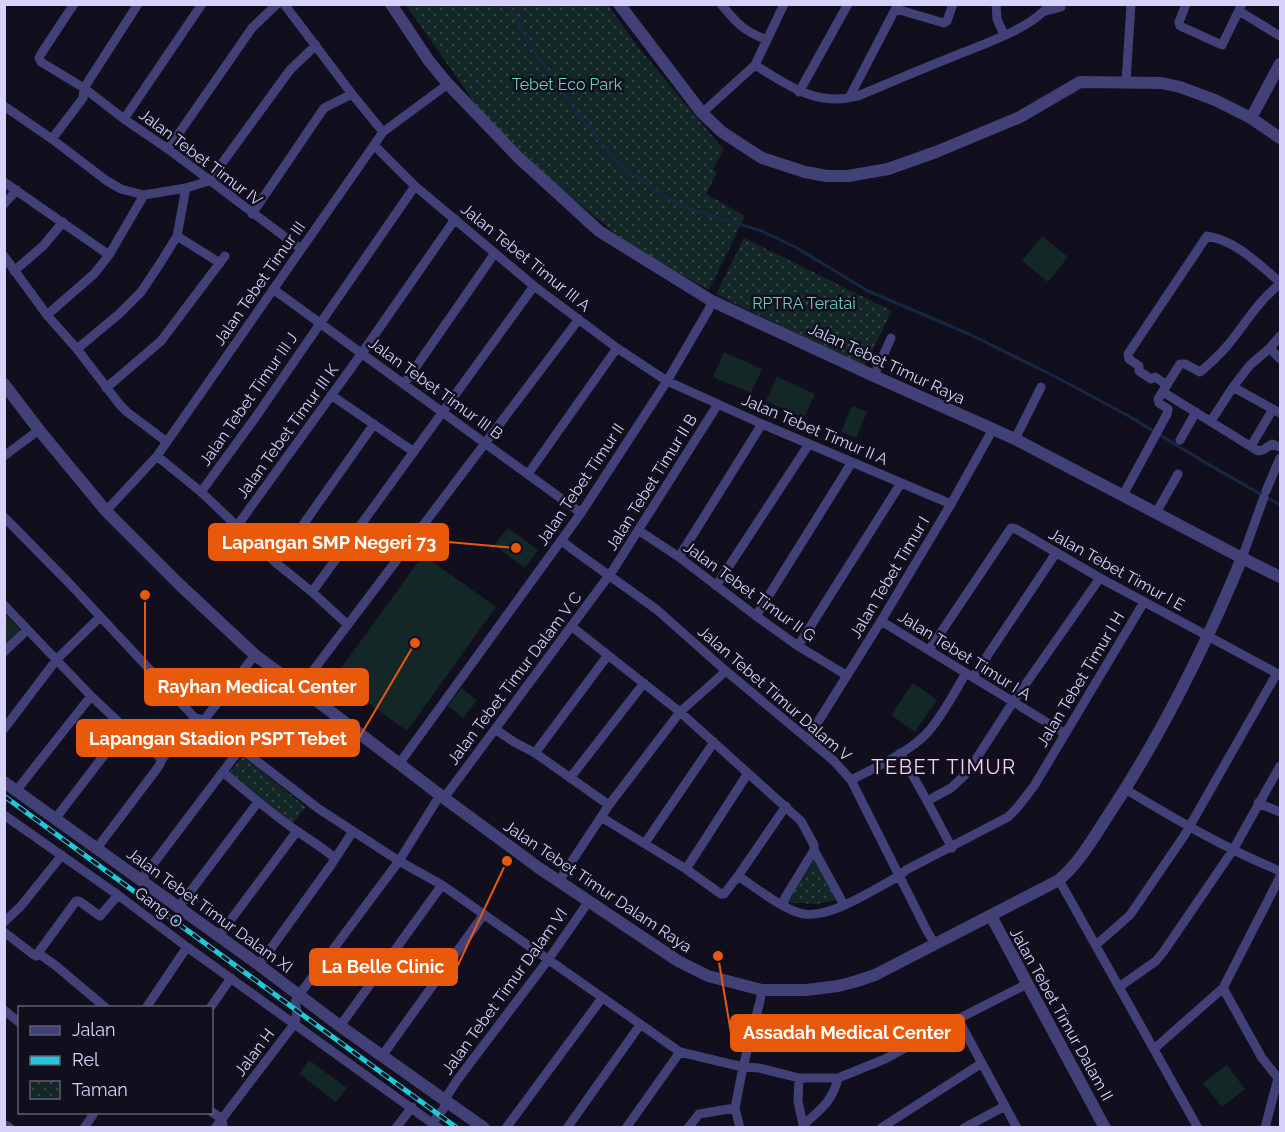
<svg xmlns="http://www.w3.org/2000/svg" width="1285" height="1132" font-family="Raleway,sans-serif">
<defs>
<pattern id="park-dots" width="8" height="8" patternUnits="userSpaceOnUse" patternTransform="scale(1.5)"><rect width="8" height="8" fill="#132726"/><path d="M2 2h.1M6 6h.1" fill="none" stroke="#354546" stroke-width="1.8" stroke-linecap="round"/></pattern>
</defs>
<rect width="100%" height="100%" fill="#110f1e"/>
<!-- grass -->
<path fill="#132726" d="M1042,236L1068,257L1048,282L1022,261Z
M724,352L762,369L751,393L713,377Z
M777,377L815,394L804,418L766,401Z
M852,406L867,412L856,438L841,432Z
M508,528L538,550L525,568L494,545Z
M423,555L496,607L407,731L334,678Z
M5,614L21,631L5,647Z
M913,683L937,700L915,732L891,715Z
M461,688L477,700L463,718L448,706Z
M309,1060L347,1088L336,1102L299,1074Z
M1227,1065L1245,1089L1222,1107L1203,1083Z"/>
<!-- park -->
<path fill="url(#park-dots)" d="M406,5H608L637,46L724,150L713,169L717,172L706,194L745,216L709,290L632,247L561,189L481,112Z
M744,238L892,311L864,367L716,294Z
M243,756L306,807L293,823L230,772Z
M815,859L838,900L817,904L785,902Z"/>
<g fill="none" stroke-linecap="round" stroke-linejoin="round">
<!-- stream -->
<path stroke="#152742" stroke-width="3" d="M508,4L528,42L573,108L622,167L680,206L762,231L797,248L868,291L969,334L1054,376L1127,415L1206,463L1280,505"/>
<!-- minor -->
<path stroke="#414077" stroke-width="9" d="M74,4L41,54L39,58L41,62L84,88L124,119L168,149L301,249
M284,4L352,94L383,132
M721,4C737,24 744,31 767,40
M996,4L997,19L1004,35
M1186,4L1179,22L1180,26L1222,45L1242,4
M896,9L944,23L947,21L953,4
M1046,11L1061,7V4
M1239,11L1280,36
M755,65C789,86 816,107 858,96C891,82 924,68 957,55C984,44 1033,28 1050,4
M1126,82L1131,4
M84,88L138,4
M799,92L848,4
M849,98L898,4
M4,106L52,139L107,181L121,189L144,195L186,188L209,181L290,70L316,45
M702,113L755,65L784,4
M124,119L202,4
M52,139L83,98L84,88
M375,146L415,186L534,286L617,348L667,381L762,424L951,504
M168,149L252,28L277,4
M4,182L109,255
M4,204L17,190
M252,214L324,108L352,94
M177,236L220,263
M4,256L47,315L77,349L120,405L127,412L167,442
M14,271L43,246L63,222
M273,289L581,513
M47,315L94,274L109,255L144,195
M1280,336L1270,348L1250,365L1233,387L1280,413
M1270,348L1280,359
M77,349L119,314L141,292L161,262L177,236L186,188
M874,376L891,338
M404,384L495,253
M1167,385L1155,377L1151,379L1139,371V366L1129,359L1128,354L1207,236C1237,241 1258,264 1280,282
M106,388L161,341L225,256
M1163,392L1258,451L1263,450L1272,444L1280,447
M331,395L414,452
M1211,421L1233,387
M1015,439L1041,387
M1180,440L1196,412
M1251,446L1273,409
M4,456L39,430
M157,456L201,492L276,563L312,592L348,625
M528,474L617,348
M1266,491L1280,458
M201,492L255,418L415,186
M1123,495L1167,414L1168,409L1159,403L1158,399L1180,364H1185L1200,372C1210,364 1219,355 1228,345C1245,324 1259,300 1280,284
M106,511L157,456L383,132L448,84
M1156,513L1178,474
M4,517L68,582L195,718L204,720L319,809L399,861L442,885L680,1052L743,1067L759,1068L799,1078H838L885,1059L958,1019L1027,984
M237,526L362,353L455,219
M638,530L679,557L756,616L798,646L846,675
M561,540L572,549L656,609L726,671L834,761L851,780L927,931L935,944
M679,557L762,424
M1242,558L1264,497
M276,563L374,424
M716,586L809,444
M312,592L534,286
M4,605L91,696L125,728L162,759
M756,616L852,462
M881,621L1064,733
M571,626L680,712L801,821L814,845V850L844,905
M798,646L901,483
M929,650L1011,528L1016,529L1100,578L1280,675
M4,652L27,630
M973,677L1056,553
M300,688L579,319
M204,720L255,655
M4,729L57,659L100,617
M495,729L514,742L535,753L609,805
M808,738L881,621L951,504L993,429
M535,753L608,655
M900,753L927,801L952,848
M399,764L581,513L667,381L709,309L712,301
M224,773C248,793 271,813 297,831C310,840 323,848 335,858
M570,778L644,683
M851,780C873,769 911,751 927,733C943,715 954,693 966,673
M1125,789C1175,819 1226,849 1280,871
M16,791L91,696
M444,798L613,570L718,404
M927,801L951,788L967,773L1013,702L1100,578
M1258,803L1280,812
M4,815L118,895L187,947L439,1128
M601,817L686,869L721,894H724L738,876L786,806
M55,819L125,728
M645,843L714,742
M97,848L159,766L162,759L195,718
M686,869L748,773
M738,876C755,887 785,911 804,914C831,918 875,889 899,876L906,870L1008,817L1017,808L1034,786L1144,602
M141,880L240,749
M1059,880L1198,1128
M559,881L609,805L680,712L726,671
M784,906V900L786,896L814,850
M178,908L258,802
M4,922L21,906L62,855
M4,932L34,955L36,956L38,953L55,965L106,1008
M218,937L297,831
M1096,945L1130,915L1184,836L1277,673
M38,953L76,901H79L100,916L118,895
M259,965L331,865L353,831
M1119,987L1156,961L1164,951L1233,850L1280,766
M1223,988L1262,1058L1278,1078L1280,1079
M146,1008L187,947
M210,1008L231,978
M4,1010L20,1023
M958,1019L1017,1128
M340,1026L442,885
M1154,1049L1223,988L1280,877
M382,1056L484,914
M799,1078L798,1101L803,1125L806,1128
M212,1112L222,1119L223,1125
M433,1122L444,1108L447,1096L458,1079L548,960L589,901
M803,1125C820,1110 833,1101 838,1078
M84,1128L93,1115L91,1112
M215,1128L295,1023L297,1011L295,1002L299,995L399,861L440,795
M396,1128L412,1107
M506,1128L602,998
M567,1128L640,1025
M626,1128L680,1052
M688,1128L699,1114L735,1108
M740,1128L735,1108L743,1067L760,1001L762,990
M881,1128L982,1063
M964,1128L1005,1106
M1265,1128L1278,1078"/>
<!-- tertiary -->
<path stroke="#414077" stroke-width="12" d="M391,4L429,61L448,84L518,157L599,231L712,301L874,376L1015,439L1242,558L1280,577
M619,4L702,113L722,132L762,158L805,172L827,176H848L888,169L936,152L1020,117L1080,82L1162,83L1180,87L1215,100L1251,118L1280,138
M1251,118L1280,64
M4,384L39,430L106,511L179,584L255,655L300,688L444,798L539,868L678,961L708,976L762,990H806L838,986L857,981L875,975L1059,880C1080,862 1094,837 1109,814C1162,734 1205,647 1242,558
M4,782L259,965L340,1026L484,1128
M991,916L1105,1128
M4,1126L8,1128"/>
<!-- rail casing -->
<g stroke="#1dcbdb" stroke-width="5">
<path id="rail" d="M4,796L457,1128"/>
</g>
<!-- rail -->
<use href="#rail" stroke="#110f1e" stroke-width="3" stroke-dasharray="9" stroke-linecap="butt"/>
</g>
<g text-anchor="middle" stroke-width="5" stroke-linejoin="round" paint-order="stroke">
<!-- park labels -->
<g font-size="16" fill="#68cfb4" stroke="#110f1e">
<text x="567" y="90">Tebet Eco Park</text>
<text x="804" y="309">RPTRA Teratai</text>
</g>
<!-- street labels -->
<g font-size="16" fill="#d6d2f9" stroke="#110f1e">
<text transform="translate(201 157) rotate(37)" y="6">Jalan Tebet Timur IV</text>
<text transform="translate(526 257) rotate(39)" y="6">Jalan Tebet Timur III A</text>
<text transform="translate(259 283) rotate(-55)" y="6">Jalan Tebet Timur III</text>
<text transform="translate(887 363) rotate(25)" y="6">Jalan Tebet Timur Raya</text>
<text transform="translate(436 388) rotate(36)" y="6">Jalan Tebet Timur III B</text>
<text transform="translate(248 399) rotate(-55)" y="6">Jalan Tebet Timur III J</text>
<text transform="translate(815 429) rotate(23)" y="6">Jalan Tebet Timur II A</text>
<text transform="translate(287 431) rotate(-54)" y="6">Jalan Tebet Timur III K</text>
<text transform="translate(651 482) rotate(-58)" y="6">Jalan Tebet Timur II B</text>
<text transform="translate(580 484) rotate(-56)" y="6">Jalan Tebet Timur II</text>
<text transform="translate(1117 569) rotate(29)" y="6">Jalan Tebet Timur I E</text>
<text transform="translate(889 577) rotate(-59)" y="6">Jalan Tebet Timur I</text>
<text transform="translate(750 591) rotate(36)" y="6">Jalan Tebet Timur II G</text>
<text transform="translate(965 655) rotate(32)" y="6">Jalan Tebet Timur I A</text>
<text transform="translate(514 678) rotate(-53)" y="6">Jalan Tebet Timur Dalam V C</text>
<text transform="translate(1080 679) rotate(-59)" y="6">Jalan Tebet Timur I H</text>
<text transform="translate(775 693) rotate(41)" y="6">Jalan Tebet Timur Dalam V</text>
<text transform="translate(598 886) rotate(34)" y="6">Jalan Tebet Timur Dalam Raya</text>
<text transform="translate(159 907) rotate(38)" y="6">Gang O</text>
<text transform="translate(210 910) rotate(36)" y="6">Jalan Tebet Timur Dalam XI</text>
<text transform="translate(504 991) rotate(-54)" y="6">Jalan Tebet Timur Dalam VI</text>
<text transform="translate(1062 1014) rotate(61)" y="6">Jalan Tebet Timur Dalam II</text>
<text transform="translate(254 1052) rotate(-53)" y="6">Jalan H</text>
</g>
<!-- quarter labels -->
<g font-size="20" letter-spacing="1.5" fill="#f9d4ec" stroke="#110f1e">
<text x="944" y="774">TEBET TIMUR</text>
</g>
</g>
<!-- callouts -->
<path fill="none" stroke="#e8590c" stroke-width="2" d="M516 548L448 542M145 595L145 687M415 643L359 738M507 861L457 967M718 956L731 1033"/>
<g fill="#e8590c" stroke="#110f1e" stroke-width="2">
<circle cx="516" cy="548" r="6"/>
<circle cx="145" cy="595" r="6"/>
<circle cx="415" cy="643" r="6"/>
<circle cx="507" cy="861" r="6"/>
<circle cx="718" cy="956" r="6"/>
</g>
<g fill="#e8590c" stroke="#e8590c" stroke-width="2">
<rect x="209" y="524" width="239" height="36" rx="6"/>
<rect x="145" y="669" width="223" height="36" rx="6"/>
<rect x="77" y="720" width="282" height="36" rx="6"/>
<rect x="310" y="949" width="147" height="36" rx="6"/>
<rect x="731" y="1015" width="233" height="36" rx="6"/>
</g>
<g font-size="18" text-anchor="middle" font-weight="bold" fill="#fff">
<text x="329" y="549">Lapangan SMP Negeri 73</text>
<text x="257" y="693">Rayhan Medical Center</text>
<text x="218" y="745">Lapangan Stadion PSPT Tebet</text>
<text x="383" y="973">La Belle Clinic</text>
<text x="847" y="1039">Assadah Medical Center</text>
</g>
<!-- border -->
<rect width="1285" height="1132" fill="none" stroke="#d6d2f9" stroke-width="12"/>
<!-- legend -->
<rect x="18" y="1006" width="195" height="108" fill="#110f1e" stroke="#605d76" stroke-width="1.5"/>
<rect x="30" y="1026" width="30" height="9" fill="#414077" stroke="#605d76" stroke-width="1.5"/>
<text x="72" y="1036" font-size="18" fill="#d6d2f9">Jalan</text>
<rect x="30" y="1056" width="30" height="9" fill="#1dcbdb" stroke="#605d76" stroke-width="1.5"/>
<text x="72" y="1066" font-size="18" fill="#d6d2f9">Rel</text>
<rect x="30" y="1081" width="30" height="18" fill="url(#park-dots)" stroke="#605d76" stroke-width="1.5"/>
<text x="72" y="1096" font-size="18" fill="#d6d2f9">Taman</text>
</svg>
